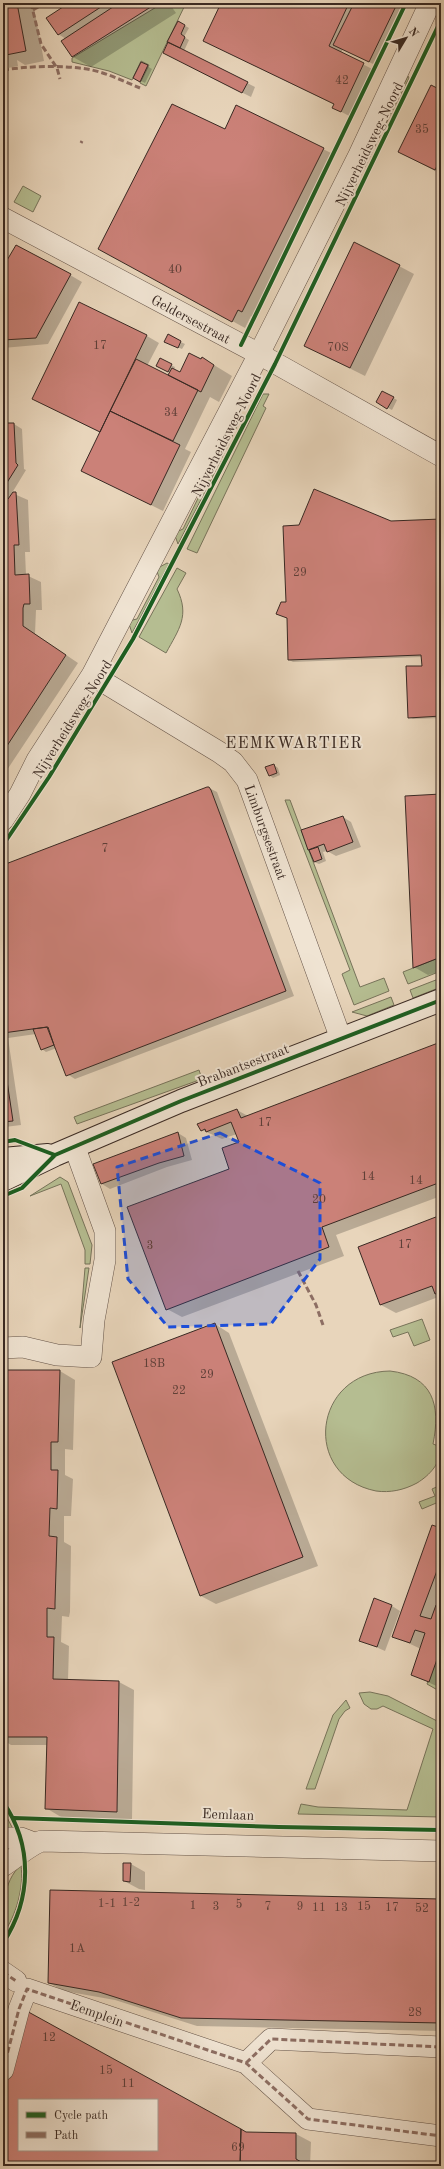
<svg xmlns="http://www.w3.org/2000/svg" width="444" height="2169" font-family="'Old Standard TT',serif">
<rect width="100%" height="100%" fill="#e8d5bb"/>
<filter id="stains"><feTurbulence type="fractalNoise" baseFrequency=".005" numOctaves="4"/><feColorMatrix values="0 0 0 0 .2 0 0 0 0 .09 0 0 0 0 .02 0 0 0 .5 -.17"/></filter>
<radialGradient id="worn" r=".72"><stop offset=".6" stop-color="#630" stop-opacity="0"/><stop offset="1" stop-color="#630" stop-opacity=".3"/></radialGradient>
<!-- green -->
<path fill="#b5bd91" stroke="#77735a" d="M163,3H186L146,86L140,83L149,65L141,61L132,80L109,71L72,62V58Z
M408,76L409,78L301,293L300,292Z
M23,186L41,196L33,212L14,202Z
M263,394H269L263,406L266,408L197,553L187,549Z
M240,414L242,416L210,482H208L221,453L220,442Z
M203,488L206,490L178,544L174,533L183,529Z
M167,563L169,564L132,633L128,621L137,619L159,577L156,569Z
M177,568L186,573L177,589C190,616 179,629 166,653L139,637Z
M285,800H290L360,987L384,978L389,991L354,1005L342,974L350,970Z
M441,957V971L408,984L403,972Z
M441,978V987L413,998L410,990Z
M391,997L394,1005L367,1016L352,1012Z
M199,1070L202,1079L77,1124L74,1117Z
M60,1177L68,1182L92,1245L90,1264H85V1250L61,1184L30,1196Z
M85,1268H89L80,1328Z
M422,1319L430,1340L414,1346L408,1332L393,1337L390,1330Z
M390,1371C433,1376 441,1405 433,1444L441,1447C441,1463 430,1475 417,1483C404,1490 390,1493 376,1491C301,1476 313,1372 390,1371Z
M441,1485V1501L422,1509L419,1502L435,1496L432,1489Z
M437,1657L441,1659V1692L427,1684Z
M370,1692L388,1696L441,1723V1817L298,1814L301,1804L318,1807L407,1810L433,1729L383,1706L377,1709H371L364,1704L359,1693Z
M346,1700L350,1708L345,1711L339,1719L315,1789H306L333,1715Z
M3,1810L13,1829L3,1827Z
M21,1865C24,1888 16,1916 3,1934C3,1911 2,1882 21,1865Z"/>
<!-- shadow -->
<path fill="#0003" fill-rule="evenodd" d="M3,3H33L44,61L25,65L17,60L18,66L3,69Z
M71,3H169L176,13L91,67L73,57L62,41L66,39L58,34Z
M223,3H393L401,7L373,64L343,49L341,53L376,71L353,118L334,108L335,105L216,47Z
M178,22L189,28L184,37L189,40L184,51L255,87L251,97L173,58Z
M142,63L152,69L145,83L139,80Z
M441,91V174L399,152Z
M225,130L323,149L335,155L255,318L251,316L245,328L112,255Z
M399,266L414,274L365,376L305,346Z
M3,268L70,275L82,282L48,344L3,348Z
M147,336L159,343L147,366L168,377L170,373L161,368L171,365L175,367L174,370L181,373L190,354L209,362L232,376L219,402L210,397L185,449L191,452L163,511L82,471L101,433L33,399Z
M168,336L185,344L182,349L170,344Z
M383,392L397,400L392,410L377,402Z
M3,424H14L22,429L24,469L26,470L12,493L28,500L30,552H25L26,575L41,582L42,610H36L35,634L78,663L3,776Z
M441,520V718L413,719L409,717L423,667L422,657L293,662L289,660L287,603L391,522Z
M274,765L278,768L280,775L273,778L269,775Z
M209,788L217,792L294,996L75,1079L67,1074L57,1048L46,1052L42,1049L36,1034L8,1038L21,1125L5,1127L7,1136L3,1137V917L6,915L3,906V866Z
M441,795V971L428,975L414,967Z
M343,817L351,822L361,847L336,856L327,851L323,852L326,861L319,864L314,862L309,849Z
M438,1044L441,1046V1196L336,1235L344,1256L182,1317L167,1309L231,1169L240,1142L237,1134L222,1139L202,1130L237,1110L248,1116Z
M178,1133L186,1138L192,1160L167,1167L110,1189L102,1184L94,1164Z
M441,1216V1296L396,1313L381,1305L359,1247Z
M215,1324L229,1333L318,1566L216,1604L201,1596Z
M3,1370L60,1371L75,1380L73,1450L65,1449V1475L73,1479L71,1516H64V1542L71,1546L70,1612L69,1617L62,1616L61,1642L69,1646L68,1680L119,1682L134,1690L132,1820L61,1817L46,1808L48,1745H11L3,1740Z
M441,1529V1688L412,1675L421,1649L393,1636Z
M392,1606L400,1611L385,1651L360,1640Z
M131,1864L145,1872V1890L139,1889L124,1881Z
M51,1891L441,1900V2031L197,2026L115,2000L64,1991L49,1983Z
M13,2045L246,2133L296,2134L311,2142L310,2166H3V2086ZM19,2100H157V2150H19Z"/>
<!-- building -->
<path fill="#cb8178" stroke="#392923" fill-rule="evenodd" d="M3,3H17L26,51L6,55L3,41Z
M69,3H107L58,35L46,18Z
M119,3H157L72,57L61,41Z
M221,3H349L329,46L364,63L341,112L332,108L334,104L203,41Z
M354,3L397,4L369,62L333,45Z
M178,21L185,25L181,34L185,37L180,48L167,42Z
M168,42L248,82L242,93L163,53Z
M141,62L148,65L140,82L133,78Z
M431,85L441,90V158L435,170L398,152Z
M172,104L225,129L236,105L324,148L242,312L238,310L232,322L98,249Z
M354,242L400,265L350,368L304,346Z
M16,245L71,274L36,338L3,340V267Z
M79,302L147,335L100,432L32,399Z
M168,334L181,341L178,348L164,342Z
M189,353L201,359L202,357L214,365L201,392L168,375L172,368L180,372Z
M160,358L172,364L168,372L156,366Z
M136,359L198,390L173,441L110,411Z
M382,391L394,397L387,409L376,402Z
M110,411L180,445L151,505L81,471Z
M3,423H14L16,463L18,465L3,489Z
M314,489L391,521L441,519V716L408,718L406,666H422L421,655L288,660L287,618L276,614L281,602H286L283,526L299,525Z
M13,492H16L19,545H14L15,575L29,574L30,604H24L23,608V626L66,655L3,752V496L8,499Z
M274,764L277,773L269,776L265,767Z
M207,787H209L211,790L286,991L66,1076L47,1027L3,1033V915H5L3,909V865Z
M441,794V957L413,968L405,796Z
M343,816L353,842L327,852L324,844L308,850L301,830Z
M318,847L322,859L314,862L309,850Z
M48,1027L54,1045L41,1050L33,1029Z
M438,1043L441,1052V1182L322,1227L329,1247L166,1310L127,1207L229,1169L222,1148L239,1142L231,1122L206,1132L205,1129L201,1131L197,1124L237,1109L241,1118Z
M3,1054L13,1121L3,1122Z
M178,1132L184,1156L159,1163L101,1184L93,1164Z
M441,1215V1292L435,1294L432,1286L380,1305L358,1247Z
M215,1323L303,1557L200,1596L112,1362Z
M3,1370H60L58,1442H51V1470H58L57,1509L50,1508L49,1536L57,1537L55,1603V1609L47,1608V1637H54L53,1679L119,1681L117,1812L45,1809L47,1737H3Z
M432,1525L441,1528V1560L420,1616L431,1619L436,1605L441,1607V1648L429,1682L411,1675L425,1633L415,1630L410,1643L392,1637Z
M374,1598L392,1605L377,1647L359,1641Z
M123,1863H131L130,1882L123,1881Z
M50,1890L441,1899V2023L181,2018L99,1992L48,1983Z
M23,2009L241,2129L240,2166H3V2087ZM19,2100H157V2150H19Z
M241,2129L246,2132L296,2133V2159L308,2166H240Z"/>
<g fill="none" stroke-linecap="round" stroke-linejoin="round">
<!-- street casing -->
<g stroke="#655449" stroke-width="22">
<path id="street" d="M3,218L259,354L441,456
M92,675L219,752L233,762L247,780L341,1039
M3,820L20,794L37,760L92,675L259,354L359,155L430,3
M3,1348L23,1347L57,1355L91,1357L94,1320L105,1260V1231L75,1148
M3,1838H21L34,1843
M3,1866C14,1859 31,1844 42,1841L441,1851
M3,1972L16,1981
M246,2063L271,2039L441,2047
M3,2070L19,2009L27,1989L246,2063L308,2119L441,2136"/>
</g>
<!-- secondary casing -->
<g stroke="#392923" stroke-width="24">
<path id="secondary" d="M3,1159L48,1155
M3,1180L55,1155L181,1101L441,1000"/>
</g>
<!-- street -->
<use href="#street" stroke="#f0e4d3" stroke-width="21"/>
<!-- secondary -->
<use href="#secondary" stroke="#f0e4d3" stroke-width="22"/>
<!-- quiet -->
<path stroke="#8d6e63" stroke-width="3" stroke-dasharray="6 3" stroke-linecap="butt" d="M31,3L41,44L57,68L60,79
M33,10L45,3
M3,70C30,66 60,65 87,69C105,72 123,81 140,88
M81,143L82,141
M298,1271L316,1305L323,1325
M3,1972L16,1981
M246,2063L271,2039L441,2047
M3,2070L19,2009L27,1989L246,2063L308,2119L441,2136"/>
<!-- cycleway casing -->
<g stroke="#f0e4d3" stroke-width="6">
<path id="cycleway" d="M241,345L406,3
M3,845L49,777L133,639L275,364L441,20
M3,1142L15,1140L55,1155
M3,1196L22,1188L55,1155L181,1101L441,1000
M3,1802C33,1845 32,1899 3,1943
M14,1818L279,1827L441,1830"/>
</g>
<!-- cycleway -->
<use href="#cycleway" stroke="#1b5e20" stroke-width="4"/>
</g>
<!-- marked area -->
<path fill="#1d4ed8" fill-opacity="0.2" stroke="#1d4ed8" stroke-width="3" stroke-dasharray="8 5" stroke-linejoin="round" d="M220,1133L320,1183V1259L271,1324L168,1327L128,1279L117,1167Z"/>
<g text-anchor="middle" stroke-width="4" stroke-linejoin="round" paint-order="stroke">
<!-- number labels -->
<g font-size="12" fill="#5e3f38">
<text x="342" y="84">42</text>
<text x="422" y="133">35</text>
<text x="175" y="273">40</text>
<text x="100" y="349">17</text>
<text x="338" y="351">70S</text>
<text x="171" y="416">34</text>
<text x="300" y="576">29</text>
<text x="105" y="852">7</text>
<text x="265" y="1126">17</text>
<text x="368" y="1180">14</text>
<text x="416" y="1184">14</text>
<text x="319" y="1203">20</text>
<text x="405" y="1248">17</text>
<text x="150" y="1249">3</text>
<text x="154" y="1367">18B</text>
<text x="207" y="1378">29</text>
<text x="179" y="1394">22</text>
<text x="131" y="1906">1-2</text>
<text x="107" y="1907">1-1</text>
<text x="239" y="1908">5</text>
<text x="193" y="1909">1</text>
<text x="216" y="1910">3</text>
<text x="268" y="1910">7</text>
<text x="300" y="1910">9</text>
<text x="364" y="1910">15</text>
<text x="319" y="1911">11</text>
<text x="341" y="1911">13</text>
<text x="392" y="1911">17</text>
<text x="422" y="1912">52</text>
<text x="77" y="1952">1A</text>
<text x="415" y="2016">28</text>
<text x="49" y="2041">12</text>
<text x="106" y="2074">15</text>
<text x="128" y="2087">11</text>
<text x="238" y="2151">69</text>
</g>
<!-- street labels -->
<g font-size="14" fill="#392923" stroke="#f0e4d3">
<text transform="translate(369 144) rotate(-64)" y="5">Nijverheidsweg-Noord</text>
<text transform="translate(191 319) rotate(28)" y="5">Geldersestraat</text>
<text transform="translate(226 435) rotate(-63)" y="5">Nijverheidsweg-Noord</text>
<text transform="translate(72 719) rotate(-58)" y="5">Nijverheidsweg-Noord</text>
<text transform="translate(266 832) rotate(70)" y="5">Limburgsestraat</text>
<text transform="translate(243 1065) rotate(-21)" y="5">Brabantsestraat</text>
<text transform="translate(228 1814) rotate(2)" y="5">Eemlaan</text>
<text transform="translate(97 2013) rotate(19)" y="5">Eemplein</text>
</g>
<!-- quarter labels -->
<g font-size="16" letter-spacing="1" fill="#392923" stroke="#f0e4d3">
<text x="294" y="748">EEMKWARTIER</text>
</g>
</g>
<!-- margin -->
<rect width="444" height="2169" fill="none" stroke="#e8d5bb" stroke-width="16"/>
<rect x="4" y="4" width="436" height="2161" fill="none" stroke="#392923" stroke-width="2"/>
<rect x="8" y="8" width="428" height="2153" fill="none" stroke="#392923"/>
<!-- legend -->
<rect x="18" y="2099" width="140" height="52" fill="#f0e4d3" stroke="#a7998d"/>
<rect x="26" y="2112" width="20" height="6" fill="#1b5e20" stroke="#a7998d"/>
<text x="54" y="2119" font-size="12" fill="#392923">Cycle path</text>
<rect x="26" y="2132" width="20" height="6" fill="#8d6e63" stroke="#a7998d"/>
<text x="54" y="2139" font-size="12" fill="#392923">Path</text>
<!-- north arrow -->
<g transform="translate(406 38) rotate(52)" stroke="#f0e4d3" stroke-width="3" paint-order="stroke">
<path d="M0-3L7 15L0 10L-7 15Z" fill="#392923"/>
<text y="-6" font-size="11" font-weight="bold" text-anchor="middle" fill="#392923">N</text>
</g>
<rect width="100%" height="100%" filter="url(#stains)"/>
<rect width="100%" height="100%" fill="url(#worn)"/>
</svg>
